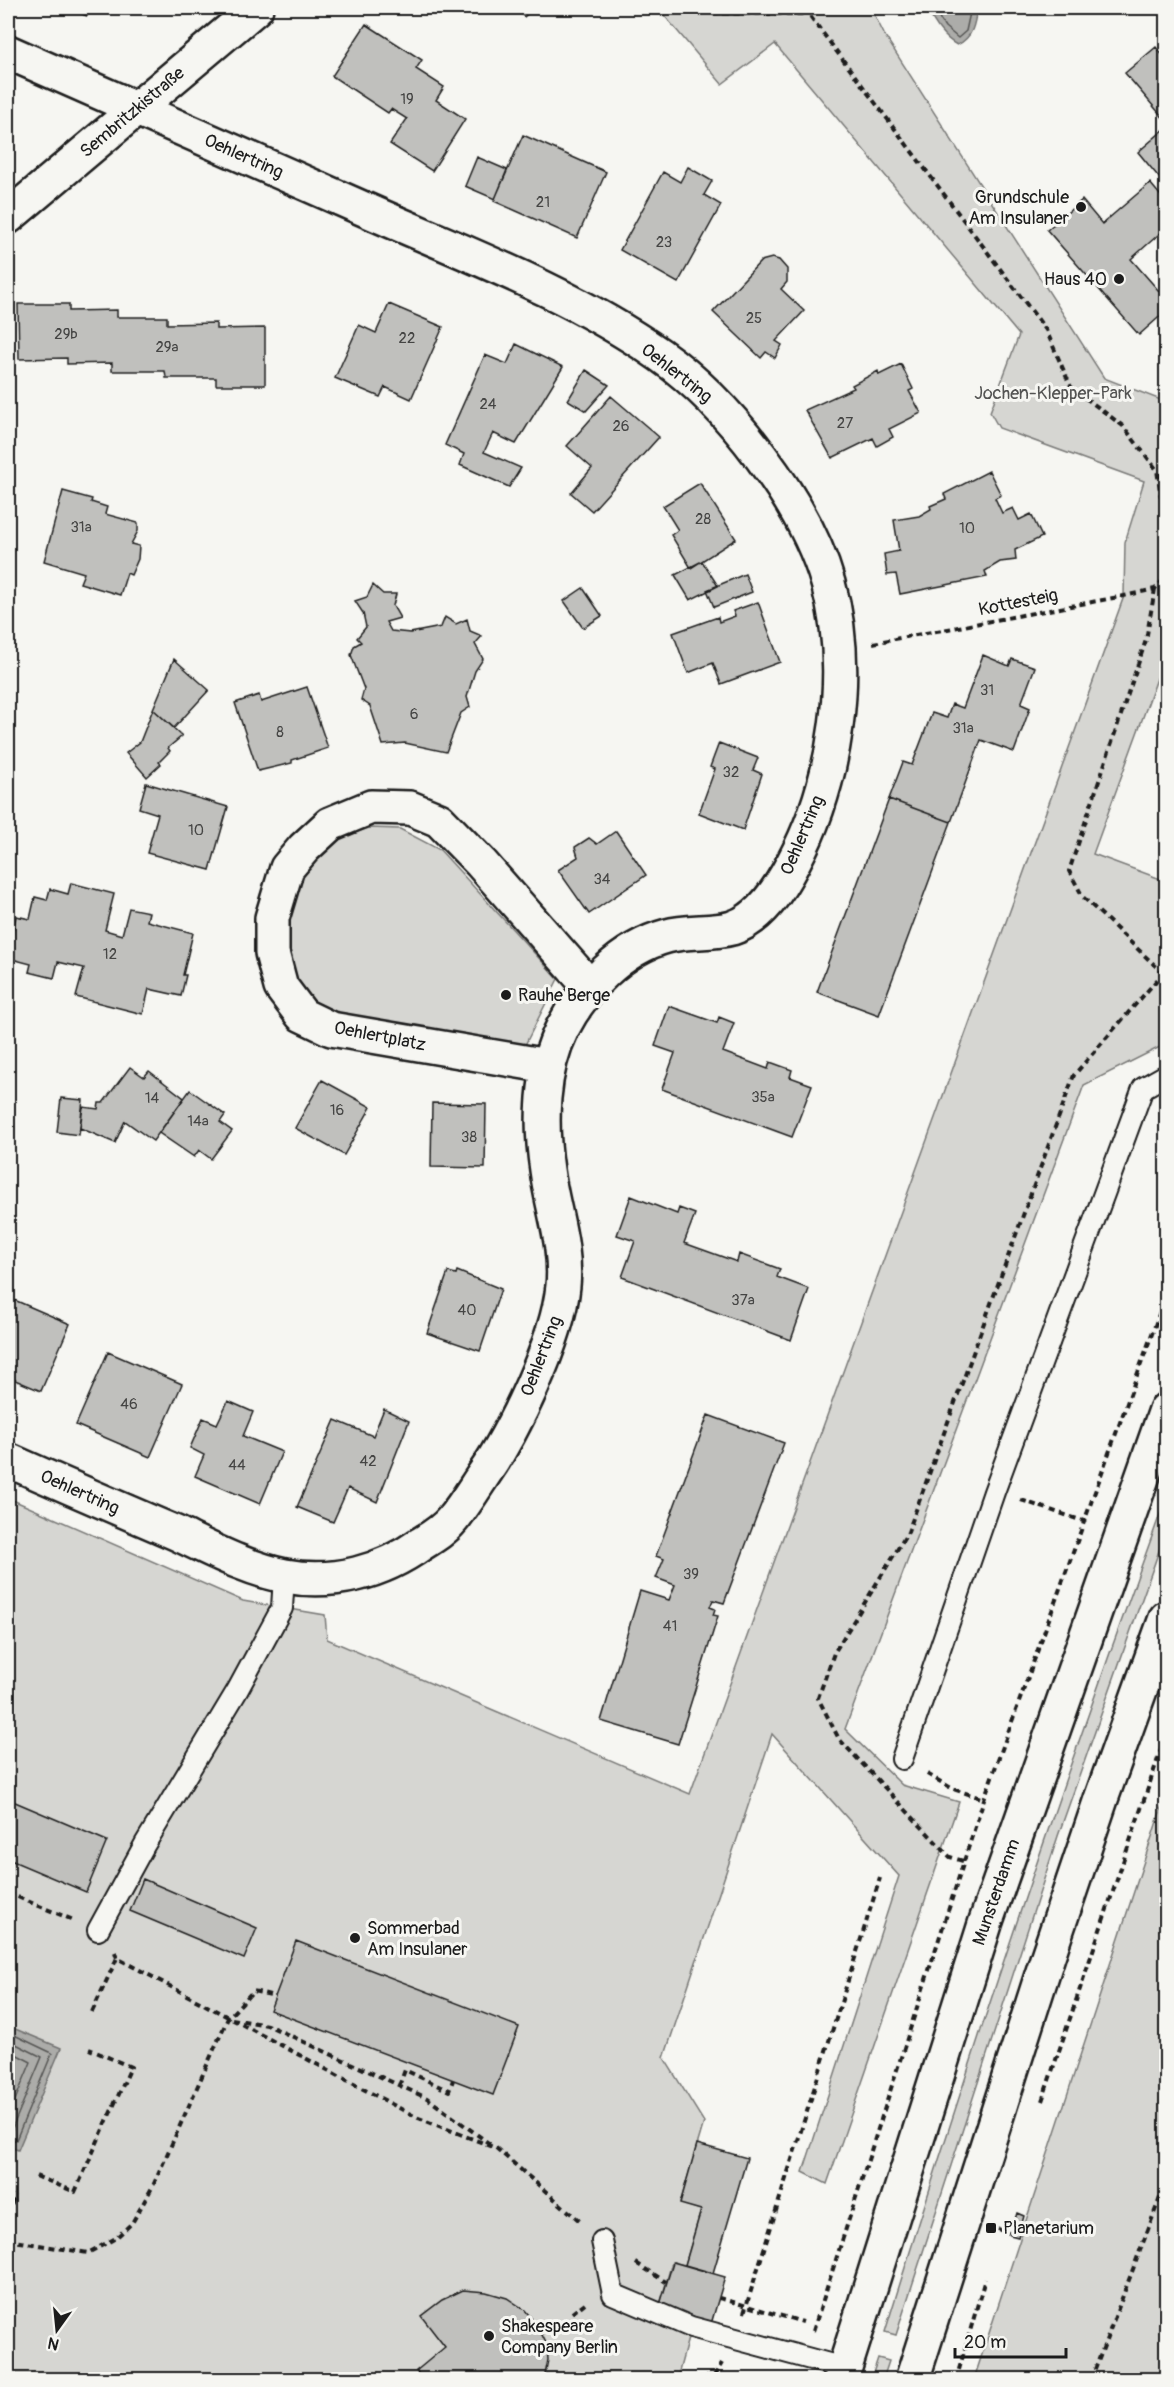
<svg xmlns="http://www.w3.org/2000/svg" width="1174" height="2387" font-family="Pangolin,sans-serif">
<rect width="100%" height="100%" fill="#f6f6f2"/>
<filter id="ink" filterUnits="userSpaceOnUse"><feTurbulence type="fractalNoise" baseFrequency=".0167" numOctaves="2"/><feDisplacementMap in="SourceGraphic" scale="12" xChannelSelector="R" yChannelSelector="G"/><feConvolveMatrix kernelMatrix="1 2 1 2 8 2 1 2 1" color-interpolation-filters="sRGB"/></filter>
<g filter="url(#ink)">
<!-- green -->
<path fill="#d6d6d2" stroke="#797977" stroke-width="1.5" d="M658,8H871L885,36L1104,378L1166,402V654L1093,854L1166,881V1044L1084,1085L845,1729L902,1785L959,1802L827,2184L803,2172L899,1876L772,1734L664,2058L704,2122L680,2203L701,2210L685,2265L672,2262L659,2308L691,2327L677,2379H8V1498L243,1601L325,1615L327,1639L690,1794L1124,596L1125,542L1144,481L999,428L990,412L1019,335L775,44L722,84Z
M369,828L400,829L440,850L558,979L525,1045L343,1017L327,1011L296,986L284,932L307,865L330,841Z
M1166,1498V1531L1058,1836L896,2335L885,2332C971,2052 1065,1773 1166,1498Z
M1166,1794V2379H974Z
M878,2358L889,2361L883,2379H871Z"/>
<!-- water -->
<path fill="#acaca9" stroke="#727271" stroke-width="1.5" d="M926,8H977C975,23 973,38 957,45C942,37 934,22 926,8Z
M8,2026L61,2048L18,2150L8,2146Z"/>
<g fill="none" stroke-linecap="round" stroke-linejoin="round">
<!-- shore -->
<path stroke="#565654" stroke-width="1.5" d="M933,8L945,27L958,38L966,31L971,8
M8,2032L52,2053L16,2140L8,2141
M8,2040L42,2057L11,2131L8,2133
M8,2050L31,2062L8,2117"/>
</g>
<!-- building -->
<path fill="#c0c0bd" stroke="#1c1c1c" stroke-width="1.5" d="M67,8H91L87,16Z
M516,8H534L524,17Z
M366,24L422,60L416,69L444,87L436,100L465,119L432,171L390,144L407,119L391,109L388,113L332,76Z
M1156,47L1166,59V121L1125,73Z
M1166,128V186L1138,152Z
M523,135L606,172L577,238L494,201Z
M477,157L507,170L495,199L465,186Z
M688,167L712,181L704,195L721,205L678,283L620,250L663,172L680,182Z
M1150,183L1166,202V228L1131,259L1166,299V311L1139,335L1047,230L1082,200L1102,224Z
M772,258L779,260L787,269V282L781,289L804,311L776,341L782,345L775,358L766,352L761,358L713,312L761,261Z
M18,304H69V311L117,310V317H167V324L216,323V329L265,328V385H216V378H166L165,371H112V363L67,364V358L19,359Z
M389,304L443,327L411,399L385,387L380,397L335,378L359,325L376,333Z
M516,344L563,367L516,444L493,433L484,452L521,468L509,487L460,465L464,454L445,445L485,355L507,364Z
M901,364L913,389L909,391L921,413L889,429L893,437L877,446L873,438L832,458L805,410L854,388L852,385L878,371L879,375Z
M586,370L609,385L586,411L568,400Z
M611,396L659,437L592,511L571,493L592,468L567,446Z
M989,471L1001,495L995,498L1002,513L1013,508L1019,520L1031,514L1042,537L1015,550L1016,560L1000,562L985,571L987,577L900,594L896,574L887,575L884,554L899,551L894,520L919,516L931,509L930,506L946,499L944,494Z
M700,483L736,539L691,568L671,535L678,530L663,506Z
M63,491L92,499L91,502L107,507L105,514L138,523V531L131,544L139,546L138,559L131,575L127,573L120,595L80,583L84,573L44,561Z
M702,561L718,586L690,600L675,575Z
M745,574L752,592L714,607L707,590Z
M373,585L383,594H396L393,606L400,618L386,622L391,631L410,633L441,627L445,617L456,624L467,619L470,631L482,636L475,644L483,659L475,671L467,697L470,707L461,713L446,752L405,743L383,745L370,706L361,700L364,689L351,655L354,646L361,642L357,638L366,627L363,613L355,601L367,597Z
M583,588L602,616L583,628L564,601Z
M758,602L780,662L721,684L713,663L688,673L673,633L718,617L719,622L735,616L733,611Z
M983,655L1009,666L1012,659L1035,667L1021,704L1030,708L1014,752L981,740L951,822L889,799L903,762L912,765L932,713L947,718L952,704L963,708Z
M174,659L209,690L174,728L153,709Z
M307,687L328,748L292,760V763L258,771L235,703L259,695L261,702Z
M153,709L182,736L168,748L170,751L159,762L161,764L147,777L126,753L140,742Z
M719,743L758,758L753,770L762,774L743,830L699,813L715,769L710,767Z
M146,783L228,807L210,870L147,853L158,814L139,808Z
M889,799L951,822L879,1015L817,992Z
M616,831L646,875L589,914L558,870L578,857L575,847L589,838L597,844Z
M71,883L114,894L105,930L122,935L129,908L149,912L147,921L193,933L183,975H186L181,996L149,989L143,1014L76,997L84,968L58,962L54,978L29,972L31,964L8,958L16,916L30,919L35,897L47,900L50,889L68,894Z
M669,1006L717,1023L719,1017L734,1023L723,1052L768,1069L770,1062L792,1070L790,1077L812,1085L792,1137L662,1089L675,1053L655,1046Z
M130,1067L144,1077L149,1071L184,1098L153,1141L125,1121L115,1143L80,1128L83,1107L98,1109L99,1103H103Z
M322,1080L371,1107L344,1155L295,1128Z
M190,1090L225,1115L220,1122L232,1131L211,1159L199,1150L194,1157L159,1133Z
M61,1098L83,1100L79,1135L57,1132Z
M432,1103L486,1104L485,1168L431,1167Z
M631,1196L677,1214L679,1208L695,1214L684,1243L737,1262L739,1254L780,1269L777,1277L809,1289L791,1340L622,1277L635,1241L617,1235Z
M457,1271L501,1289L480,1351L427,1333L448,1272L456,1274Z
M12,1299L70,1324L41,1391L8,1377V1308Z
M108,1352L182,1384L150,1457L76,1425Z
M228,1401L253,1412L243,1436L282,1452L260,1504L195,1476L204,1455L190,1448L203,1418L217,1424Z
M384,1409L409,1421L377,1502L348,1488L333,1522L297,1507L335,1420L373,1436Z
M708,1415L784,1443L724,1603L713,1600L710,1607L715,1609L713,1615L718,1616L678,1744L601,1721L640,1591L669,1600L675,1585L656,1578L664,1559L656,1556Z
M8,1799L107,1841L86,1892L8,1859Z
M143,1879L257,1928L244,1959L130,1911Z
M296,1941L519,2027L493,2095L270,2010Z
M697,2144L747,2158L713,2273L685,2265L701,2210L680,2204Z
M1017,2213L1024,2216L1018,2237L1010,2235Z
M673,2262L725,2277L711,2324L659,2308Z
M463,2290L486,2292L507,2298L525,2310L538,2327L547,2345L548,2360L544,2380H424L416,2371L445,2347L421,2316L442,2300Z"/>
<g fill="none" stroke-linecap="round" stroke-linejoin="round">
<!-- lane casing -->
<g stroke="#1c1c1c" stroke-width="24">
<path id="lane" d="M902,1759L994,1492L1143,1088L1166,1075
M98,1930L145,1844L237,1691L282,1608L284,1576
M602,2241L613,2294L691,2327L844,2368"/>
</g>
<!-- street casing -->
<g stroke="#1c1c1c" stroke-width="38">
<path id="street" d="M8,52C123,102 239,154 355,205C458,251 567,290 660,355C728,403 805,502 828,583C853,671 836,783 793,863C780,888 761,919 732,928C711,934 688,930 667,936C622,948 583,988 562,1029C541,1071 540,1124 547,1170C552,1208 567,1247 563,1286C558,1340 513,1433 482,1477C472,1492 463,1507 452,1520C444,1530 432,1537 421,1544C382,1572 334,1585 285,1576C248,1569 210,1549 176,1533C120,1509 64,1485 8,1460
M8,217L256,8
M548,1066L331,1029L302,1015L281,987L272,953V918L287,868L304,848L330,824L371,807L410,808L439,820L481,863L590,987"/>
</g>
<!-- secondary casing -->
<g stroke="#1c1c1c" stroke-width="38">
<path id="secondary" d="M841,2380L986,1921L1166,1410
M912,2380L1048,1956L1101,1799L1166,1618"/>
</g>
<!-- path -->
<path stroke="#1c1c1c" stroke-width="4" stroke-dasharray="6 4.5" stroke-linecap="butt" d="M704,8L709,13L807,14
M804,8L1046,330L1071,387L1123,426L1157,470L1161,497L1166,499
M1155,589L1146,640L1069,871L1083,897L1163,973H1166
M873,643L1124,596L1155,589L1166,577
M1021,1500L1083,1521
M927,1774L953,1789L984,1799
M963,1861L950,1857L839,1739L818,1698L834,1653L908,1532L1074,1075L1163,973
M8,1893L73,1920
M115,1952L117,1958L416,2117L496,2148L582,2223
M92,2012L117,1958
M232,2019L267,2025L427,2098L490,2144
M399,2086L405,2070L449,2091L453,2080
M1042,2101L1166,1735
M36,2176L75,2192L131,2067L89,2049
M8,2215L15,2195
M998,2229L1009,2233
M8,2240L88,2253L116,2238L132,2223L153,2186L228,2018L253,1991L275,1996
M636,2263L666,2282
M719,2298L803,2322
M572,2313L585,2303
M744,2313L880,1878
M813,2331L984,1799L1166,1295
M640,2380L646,2376L671,2380
M683,2380L714,2376L722,2363
M956,2380L985,2279
M1091,2380L1166,2182"/>
<!-- lane -->
<use href="#lane" stroke="#f6f6f2" stroke-width="20"/>
<!-- street -->
<use href="#street" stroke="#f6f6f2" stroke-width="33"/>
<!-- secondary -->
<use href="#secondary" stroke="#f6f6f2" stroke-width="33"/>
</g>
</g>
<!-- markers -->
<g fill="#1c1c1c" stroke="#f6f6f2" stroke-width="2">
<circle cx="1081" cy="207" r="6"/>
<circle cx="1119" cy="279" r="6"/>
<circle cx="506" cy="995" r="6"/>
<circle cx="355" cy="1938" r="6"/>
<rect x="985" y="2222" width="12" height="12" rx="3"/>
<circle cx="489" cy="2336" r="6"/>
</g>
<g text-anchor="middle" stroke-width="6" stroke-linejoin="round" paint-order="stroke">
<!-- number labels -->
<g font-size="15" fill="#454544">
<text x="407" y="104">19</text>
<text x="543" y="207">21</text>
<text x="664" y="247">23</text>
<text x="754" y="323">25</text>
<text x="66" y="339">29b</text>
<text x="407" y="343">22</text>
<text x="167" y="352">29a</text>
<text x="488" y="409">24</text>
<text x="845" y="428">27</text>
<text x="621" y="431">26</text>
<text x="703" y="524">28</text>
<text x="81" y="532">31a</text>
<text x="967" y="533">10</text>
<text x="987" y="695">31</text>
<text x="414" y="719">6</text>
<text x="963" y="733">31a</text>
<text x="280" y="737">8</text>
<text x="731" y="777">32</text>
<text x="196" y="835">10</text>
<text x="602" y="884">34</text>
<text x="110" y="959">12</text>
<text x="763" y="1102">35a</text>
<text x="152" y="1103">14</text>
<text x="337" y="1115">16</text>
<text x="198" y="1126">14a</text>
<text x="469" y="1142">38</text>
<text x="743" y="1305">37a</text>
<text x="467" y="1315">40</text>
<text x="129" y="1409">46</text>
<text x="368" y="1466">42</text>
<text x="237" y="1470">44</text>
<text x="691" y="1579">39</text>
<text x="670" y="1631">41</text>
</g>
<!-- street labels -->
<g font-size="18" fill="#1c1c1c" stroke="#f6f6f2">
<text transform="translate(132 112) rotate(-40)" y="6">Sembritzkistraße</text>
<text transform="translate(244 156) rotate(24)" y="6">Oehlertring</text>
<text transform="translate(677 373) rotate(38)" y="6">Oehlertring</text>
<text transform="translate(1018 602) rotate(-11)" y="6">Kottesteig</text>
<text transform="translate(802 835) rotate(-67)" y="6">Oehlertring</text>
<text transform="translate(380 1036) rotate(11)" y="6">Oehlertplatz</text>
<text transform="translate(541 1356) rotate(-69)" y="6">Oehlertring</text>
<text transform="translate(80 1492) rotate(24)" y="6">Oehlertring</text>
<text transform="translate(996 1892) rotate(-71)" y="6">Munsterdamm</text>
</g>
<!-- poi labels -->
<g font-size="18" fill="#1c1c1c" stroke="#f6f6f2" text-anchor="start">
<text x="1069" y="203" text-anchor="end">Grundschule<tspan x="1069" dy="21">Am Insulaner</tspan></text>
<text x="1107" y="285" text-anchor="end">Haus 40</text>
<text x="518" y="1001">Rauhe Berge</text>
<text x="367" y="1934">Sommerbad<tspan x="367" dy="21">Am Insulaner</tspan></text>
<text x="1003" y="2234">Planetarium</text>
<text x="501" y="2332">Shakespeare<tspan x="501" dy="21">Company Berlin</tspan></text>
</g>
<!-- park labels -->
<g font-size="18" fill="#545453" stroke="#f6f6f2">
<text x="1053" y="399">Jochen-Klepper-Park</text>
</g>
</g>
<!-- margin -->
<rect width="1174" height="2387" fill="none" stroke="#f6f6f2" stroke-width="30"/>
<rect x="15" y="15" width="1144" height="2357" fill="none" stroke="#1c1c1c" stroke-width="2" filter="url(#ink)"/>
<!-- north arrow -->
<g transform="translate(57 2330) rotate(195)" stroke="#f6f6f2" stroke-width="4.5" paint-order="stroke">
<path d="M0-4.5L10 22L0 15L-10 22Z" fill="#1c1c1c"/>
<text y="-9" font-size="16" font-weight="bold" text-anchor="middle" fill="#1c1c1c">N</text>
</g>
<!-- scale -->
<path d="M955 2348v9h111v-9" fill="none" stroke="#1c1c1c" stroke-width="3"/>
<text x="964" y="2348" font-size="18" fill="#1c1c1c" stroke="#f6f6f2" stroke-width="4.5" paint-order="stroke">20 m</text>
</svg>
